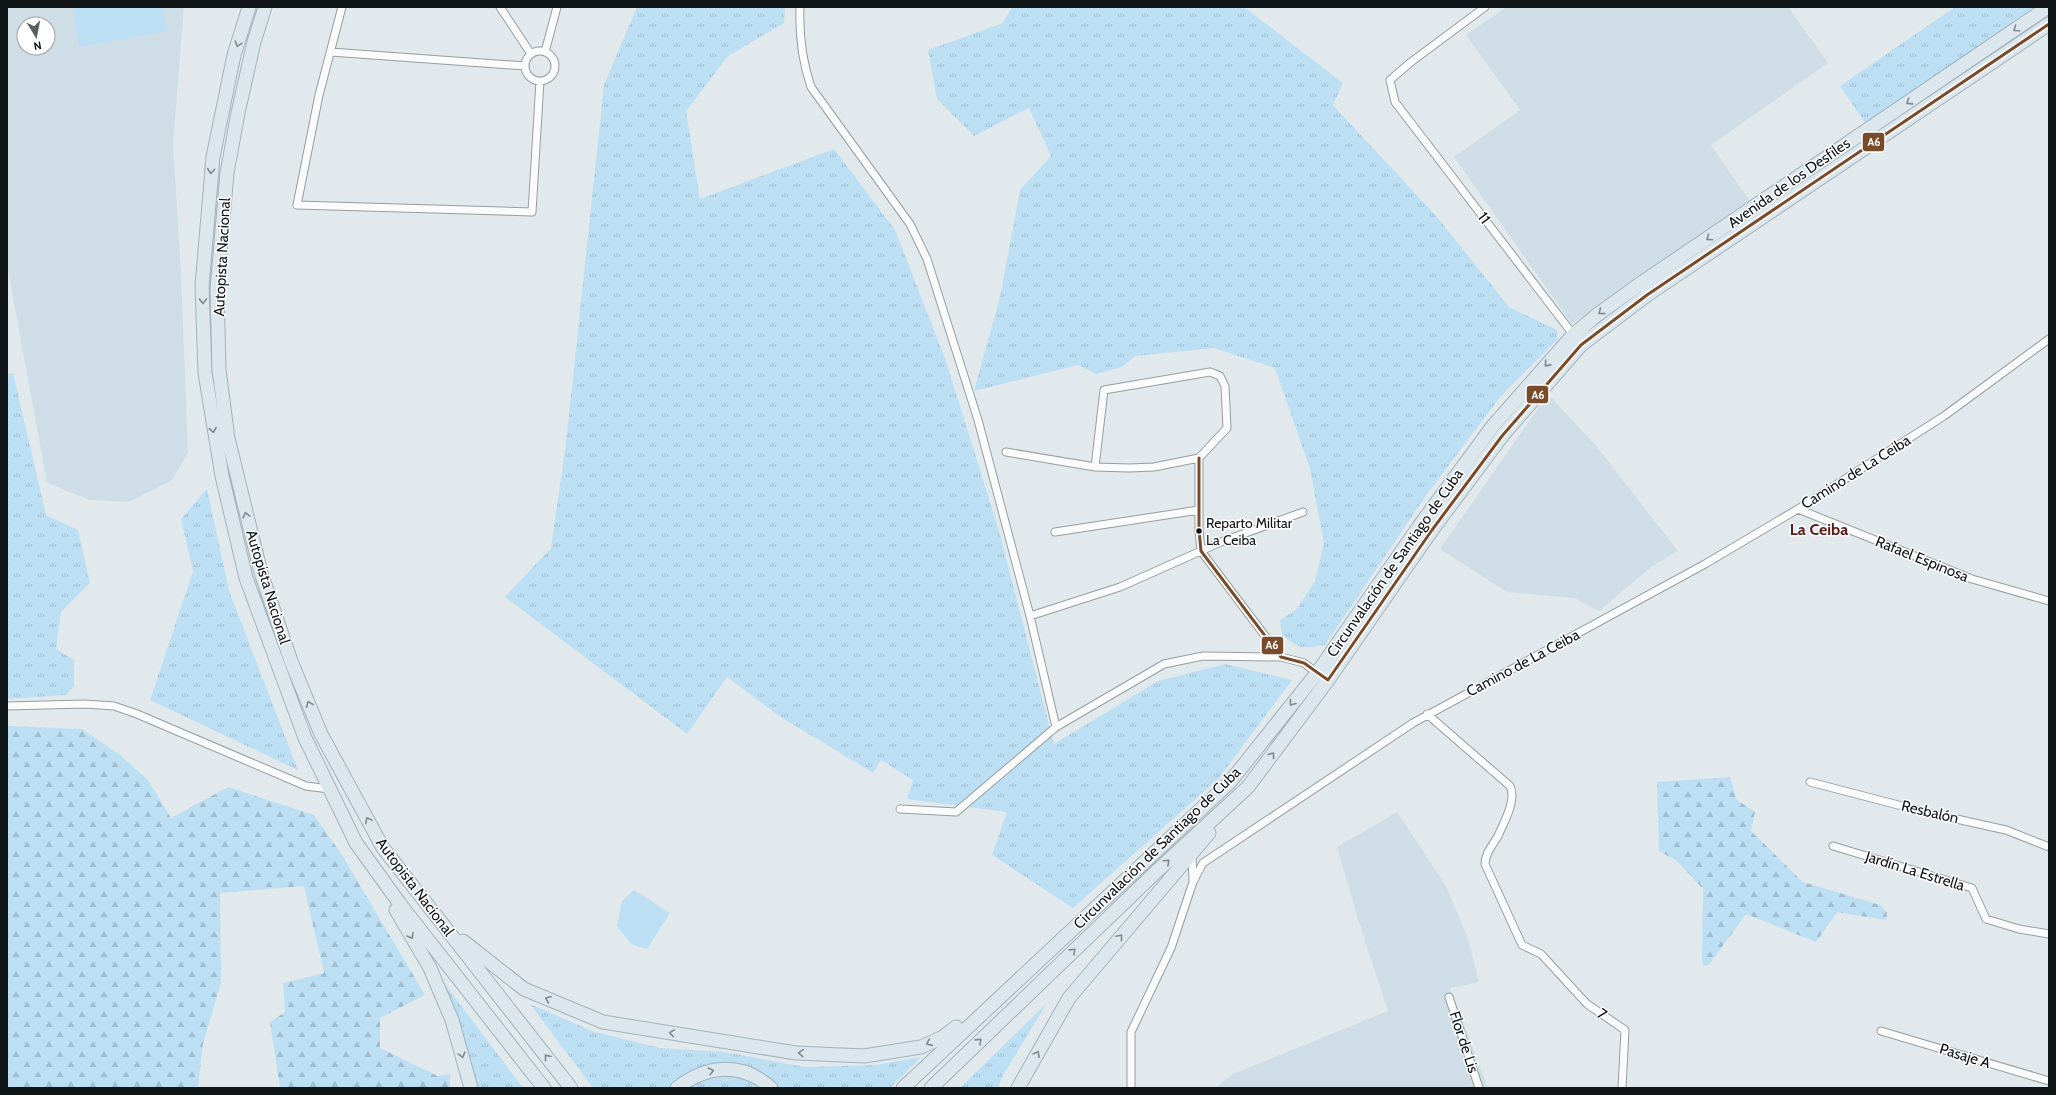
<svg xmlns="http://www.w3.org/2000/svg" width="2056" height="1095" font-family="Cabin,sans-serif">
<defs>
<pattern id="grass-tufts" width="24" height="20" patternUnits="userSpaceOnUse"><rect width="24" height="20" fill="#bddff3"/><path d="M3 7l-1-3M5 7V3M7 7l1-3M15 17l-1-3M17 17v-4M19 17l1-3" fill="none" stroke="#a1bed0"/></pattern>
<pattern id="forest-firs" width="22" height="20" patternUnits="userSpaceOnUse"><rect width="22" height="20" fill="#bddff3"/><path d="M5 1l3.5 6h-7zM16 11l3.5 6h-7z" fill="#a1bed0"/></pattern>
</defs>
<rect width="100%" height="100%" fill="#e1e9ed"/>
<!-- built -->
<path fill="#cfdee6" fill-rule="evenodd" d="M7,7H184L173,144L181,272L188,453L171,481L129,502L90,500L47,483L7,265ZM24,24H48V48H24Z
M1506,7H1788L1828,63L1711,145L1749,200L1572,324L1454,157L1520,110L1466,35Z
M1548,394L1597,447L1678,551L1651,567L1599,611L1574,598L1507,592L1440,549Z
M1397,812L1446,886L1468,939L1479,982L1450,988L1488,1088H1215L1233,1074L1388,1011L1358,919L1337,847Z"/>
<!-- grass -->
<path fill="url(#grass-tufts)" d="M637,7H785L784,23L728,56L686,111L700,199L834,149L895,230L946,361L999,531L1054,744L1158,681L1225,664L1292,680L1219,778L1073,908L992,855L1007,812L907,799L913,780L881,760L873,773L781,717L727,677L687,734L505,597L551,548L566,443L604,85Z
M1012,7H1244L1343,83L1333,105L1437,217L1509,307L1557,330V340L1501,396L1427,494L1325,645C1302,649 1300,649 1282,635L1280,620L1297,609L1315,581L1324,543L1310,469L1275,368L1214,348L1135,356L1122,367L1096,374L1078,365L974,391L1000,297L1020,190L1051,156L1029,108L974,136L937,99L928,50L1003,23Z
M1955,7H2034L1866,124L1840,86Z
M13,373L46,515L78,530L90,583L61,612L56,649L74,660V686L66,695L7,699V374Z
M207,489L229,591L298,770L150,700L193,571L181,519Z
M444,983L523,1088H479Z
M1047,1003L1003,1075L998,1088H960Z
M530,1004L592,1031L660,1048L725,1052L805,1067L876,1065L921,1057L890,1088H593Z"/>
<!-- forest -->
<path fill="url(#forest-firs)" d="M7,726L82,729L119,754L148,780L171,818L228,787L314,815L342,855L425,995L380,1018V1048L438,1076L450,1074V1088H280L270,1022L285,1012L283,983L324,973L304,886L220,893L221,982L203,1044L198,1088H7Z
M1730,777L1737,800L1755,812L1751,831L1803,882L1880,905L1887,913L1886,920L1837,912L1816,942L1746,914L1709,965L1704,966L1702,962L1703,889L1677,861L1659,851L1657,782Z"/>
<!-- green -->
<path fill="#bddff3" d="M72,7H163L168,31L79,47Z
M634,890L670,913L647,949L631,944L617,926L622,901Z"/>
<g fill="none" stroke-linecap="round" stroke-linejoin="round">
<!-- street casing -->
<g stroke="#979da0" stroke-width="9">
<path id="street" d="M342,7L319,95L297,205L532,212L540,81
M500,7L531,54
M800,7C799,35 802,61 811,87L910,224L927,259L978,420L1030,616L1056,727
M1485,7L1411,62L1390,80L1395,102L1575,337
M525 66a15 15 0 1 1 30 0a15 15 0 1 1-30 0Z
M331,52L525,66
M545,52L557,7
M1006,452L1095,467L1129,468L1154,467L1199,458L1227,428L1225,386L1220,376L1210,372L1104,390L1095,467
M1199,458V530L1201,551L1281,657
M1798,509L1972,579L2049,601
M1055,532L1199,510
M1030,616L1120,587L1221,542L1303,512
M7,706L85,704L114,706L137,714L306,786L329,789
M1427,714L1510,786C1517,800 1504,822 1498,836C1493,845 1485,853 1485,864L1522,945L1541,954L1587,1004L1625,1030L1622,1088
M1810,782L1925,812L2006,830L2049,847
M900,809L956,812L1056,727L1164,664L1203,656L1281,657L1304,663L1318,674
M1833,846L1972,888L1986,919L2019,929L2049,934
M1192,855L1193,880
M1449,997L1479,1088
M1881,1031L2049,1081
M1131,1088V1032L1171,948L1193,882L1203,863L1413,723L1705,564L1798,509L1944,416L2049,339"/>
</g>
<!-- highway casing -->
<g stroke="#a3b2ba" stroke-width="15">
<path id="highway" d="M249,7L234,55L213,157L202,286L205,373L222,476L246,578L305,738L356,843L400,904L544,1088
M265,7L254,42L238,113L227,173L217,289L219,370L228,438L261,573L291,661L321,734L383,848L571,1088
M396,910L430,968L452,1020L471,1088
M463,941L524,989L603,1022L796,1053L864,1056L921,1047L943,1037L956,1027
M677,1088C707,1065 741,1061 771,1088
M903,1088L1230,782L1317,673L1420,525L1492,427L1573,335L1597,315L1637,286L2048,7
M931,1088L1158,870L1248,787L1328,680L1432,530L1502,436L1581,345L1647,295L2049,24
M1018,1088L1069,998L1209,833"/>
</g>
<!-- street -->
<use href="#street" stroke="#fafcfc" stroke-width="7"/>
<!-- highway -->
<use href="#highway" stroke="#dce7ed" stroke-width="13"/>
<!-- bus-1 casing -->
<g stroke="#fff" stroke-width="6">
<path id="bus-1" d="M1199,458V530L1201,551L1281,657L1304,663L1328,680L1432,530L1502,436L1581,345L1647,295L2049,24"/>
</g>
<!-- bus-1 -->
<use href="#bus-1" stroke="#7a4b2a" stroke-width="3"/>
</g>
<!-- one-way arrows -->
<defs><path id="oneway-chevron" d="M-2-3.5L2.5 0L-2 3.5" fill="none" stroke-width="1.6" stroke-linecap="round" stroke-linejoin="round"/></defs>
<g stroke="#80888d">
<use href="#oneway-chevron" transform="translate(2016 29) rotate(145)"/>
<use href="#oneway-chevron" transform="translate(238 44) rotate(107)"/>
<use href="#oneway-chevron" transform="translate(1909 102) rotate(147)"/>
<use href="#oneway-chevron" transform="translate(211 171) rotate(95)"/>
<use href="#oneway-chevron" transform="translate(1709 238) rotate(146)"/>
<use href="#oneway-chevron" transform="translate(203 301) rotate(88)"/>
<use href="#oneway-chevron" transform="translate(1601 312) rotate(143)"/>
<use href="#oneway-chevron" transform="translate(1547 364) rotate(132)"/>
<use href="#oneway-chevron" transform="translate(213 430) rotate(80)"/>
<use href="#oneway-chevron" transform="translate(246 515) rotate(-104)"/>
<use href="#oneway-chevron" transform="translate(1292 703) rotate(128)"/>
<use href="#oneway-chevron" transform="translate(309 704) rotate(-112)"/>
<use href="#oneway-chevron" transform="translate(1272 755) rotate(-53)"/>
<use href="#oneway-chevron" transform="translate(368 820) rotate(-118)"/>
<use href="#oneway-chevron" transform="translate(1167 862) rotate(-43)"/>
<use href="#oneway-chevron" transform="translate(411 936) rotate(59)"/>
<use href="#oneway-chevron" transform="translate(1120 937) rotate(-50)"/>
<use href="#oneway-chevron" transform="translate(1073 951) rotate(-44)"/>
<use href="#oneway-chevron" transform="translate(548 999) rotate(-157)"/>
<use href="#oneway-chevron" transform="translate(672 1033) rotate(-171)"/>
<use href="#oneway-chevron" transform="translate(979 1041) rotate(-44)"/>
<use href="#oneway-chevron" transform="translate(929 1043) rotate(156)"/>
<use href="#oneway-chevron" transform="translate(801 1053) rotate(-176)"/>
<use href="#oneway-chevron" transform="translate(1037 1054) rotate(-60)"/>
<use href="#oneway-chevron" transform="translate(462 1055) rotate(75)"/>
<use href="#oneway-chevron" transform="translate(547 1057) rotate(-128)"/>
<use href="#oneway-chevron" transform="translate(711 1071) rotate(-14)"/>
</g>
<!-- markers -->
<circle fill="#0f1417" stroke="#fff" stroke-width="1.5" cx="1199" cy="531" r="3.5"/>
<g text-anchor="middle" stroke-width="3" stroke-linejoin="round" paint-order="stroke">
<!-- bus labels -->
<g font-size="14" fill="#0f1417" stroke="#fff" text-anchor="start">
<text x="1206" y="528">Reparto Militar<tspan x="1206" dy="17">La Ceiba</tspan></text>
</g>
<!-- street labels -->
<g font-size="15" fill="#0f1417" stroke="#fff">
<text transform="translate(1789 183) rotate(-35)" y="5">Avenida de los Desfiles</text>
<text transform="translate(1484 218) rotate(53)" y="5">11</text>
<text transform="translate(222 257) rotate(-87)" y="5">Autopista Nacional</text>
<text transform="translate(1856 472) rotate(-32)" y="5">Camino de La Ceiba</text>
<text transform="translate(1922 559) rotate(22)" y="5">Rafael Espinosa</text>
<text transform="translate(1395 563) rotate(-55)" y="5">Circunvalación de Santiago de Cuba</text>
<text transform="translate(268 587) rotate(73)" y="5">Autopista Nacional</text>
<text transform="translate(1523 663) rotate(-28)" y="5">Camino de La Ceiba</text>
<text transform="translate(1930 812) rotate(13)" y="5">Resbalón</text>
<text transform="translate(1157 848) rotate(-44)" y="5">Circunvalación de Santiago de Cuba</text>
<text transform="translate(1915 871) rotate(17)" y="5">Jardín La Estrella</text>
<text transform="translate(415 887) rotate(53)" y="5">Autopista Nacional</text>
<text transform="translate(1602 1014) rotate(35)" y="5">7</text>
<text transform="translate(1464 1042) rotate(72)" y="5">Flor de Lis</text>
<text transform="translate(1965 1056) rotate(17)" y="5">Pasaje A</text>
</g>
<!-- neighbourhood labels -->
<g font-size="16" font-weight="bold" fill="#5e1919" stroke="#fff">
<text x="1819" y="535">La Ceiba</text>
</g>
</g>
<g stroke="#fff" stroke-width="1.5">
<rect x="1862" y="132" width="23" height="20" rx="4" fill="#7a4b2a"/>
<rect x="1526" y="385" width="23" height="19" rx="4" fill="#7a4b2a"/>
<rect x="1261" y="636" width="23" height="19" rx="4" fill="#7a4b2a"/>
</g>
<g font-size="11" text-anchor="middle" font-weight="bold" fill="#fff">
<text x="1874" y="146">A6</text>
<text x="1538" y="399">A6</text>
<text x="1272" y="649">A6</text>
</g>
<!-- border -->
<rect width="2056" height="1095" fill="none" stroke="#0f1417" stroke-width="16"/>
<!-- north arrow -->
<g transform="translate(36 36) rotate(170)"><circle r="19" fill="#ffffff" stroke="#9fa1a2"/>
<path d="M0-3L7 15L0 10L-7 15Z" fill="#585f62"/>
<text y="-6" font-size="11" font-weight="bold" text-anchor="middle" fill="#0f1417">N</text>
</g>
</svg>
